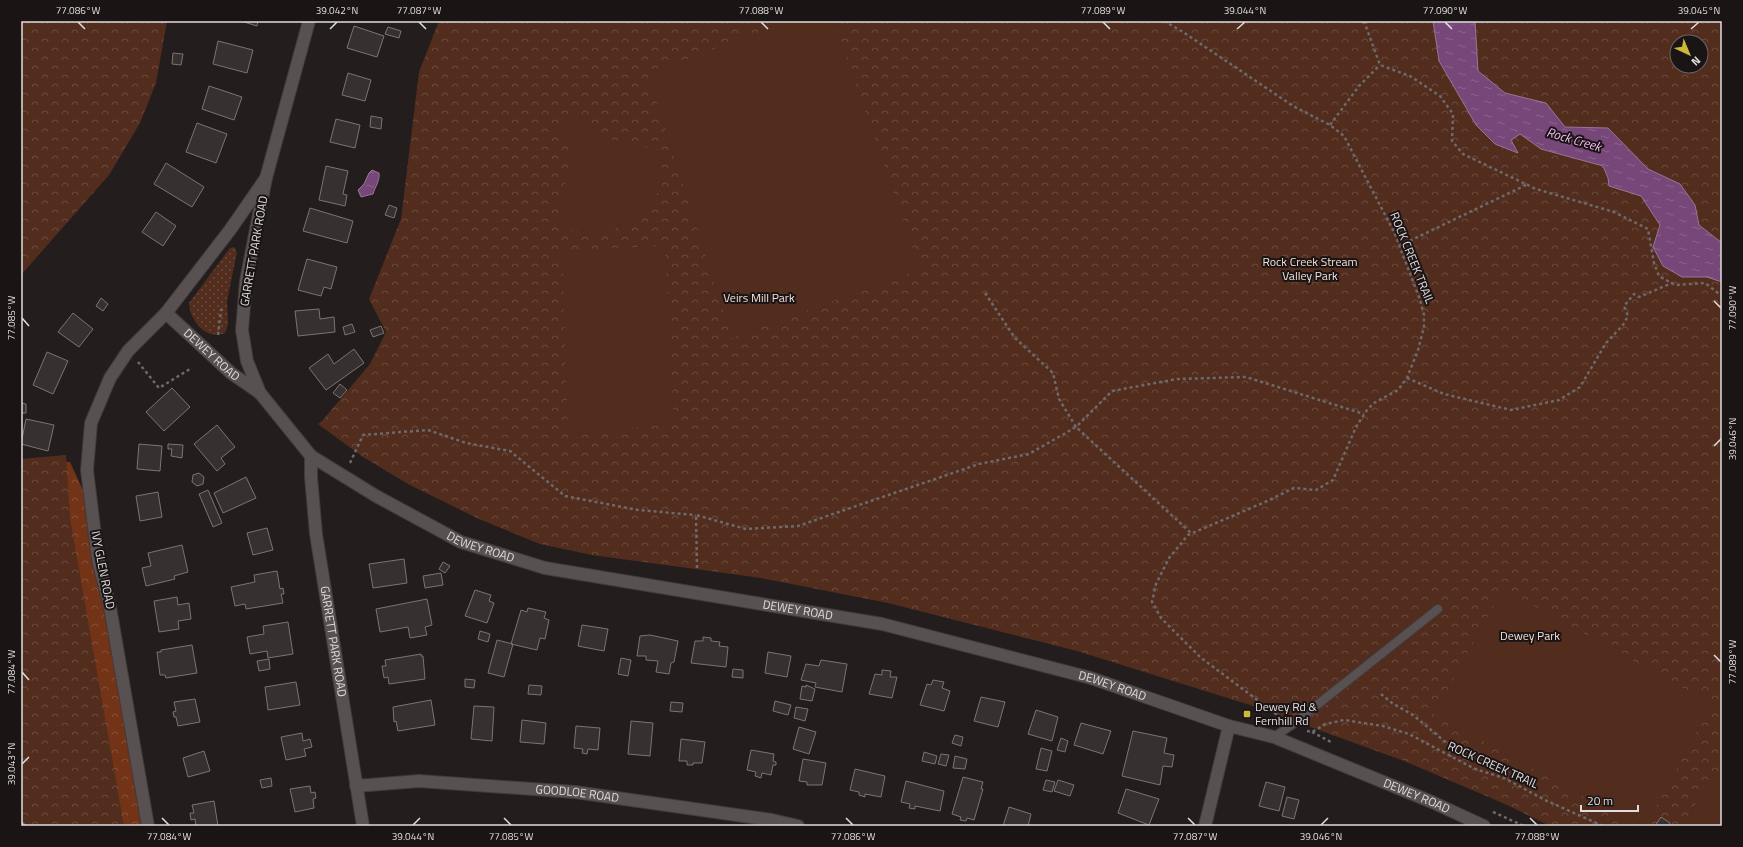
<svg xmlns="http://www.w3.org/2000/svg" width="1743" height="847" font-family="'Titillium Web',sans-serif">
<defs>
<pattern id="grass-dots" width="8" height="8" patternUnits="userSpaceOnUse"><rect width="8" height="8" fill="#522d1e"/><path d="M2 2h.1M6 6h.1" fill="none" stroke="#6b4b3e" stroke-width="1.8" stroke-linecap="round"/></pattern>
<pattern id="forest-crowns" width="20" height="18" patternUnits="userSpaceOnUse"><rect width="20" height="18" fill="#723317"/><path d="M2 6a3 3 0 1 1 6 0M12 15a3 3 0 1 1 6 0" fill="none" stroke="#865038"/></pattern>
<pattern id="park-crowns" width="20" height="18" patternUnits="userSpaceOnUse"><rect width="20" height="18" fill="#522d1e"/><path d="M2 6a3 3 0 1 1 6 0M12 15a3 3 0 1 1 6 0" fill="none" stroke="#6b4b3e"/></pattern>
<pattern id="water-ripples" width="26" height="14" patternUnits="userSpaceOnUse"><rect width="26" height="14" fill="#784779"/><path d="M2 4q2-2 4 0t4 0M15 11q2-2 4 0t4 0" fill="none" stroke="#8b618c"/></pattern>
</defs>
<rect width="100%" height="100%" fill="#231d1e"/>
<!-- grass -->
<path fill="url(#grass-dots)" d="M234,247L237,252L227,301L228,325L224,334C220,334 215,335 211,334C198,330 190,316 189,303L230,248Z"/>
<!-- forest -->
<path fill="url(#forest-crowns)" d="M21,461L70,462L92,510L148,826H21Z"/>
<!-- park -->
<path fill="url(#park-crowns)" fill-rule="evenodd" d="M21,21H167L156,83L140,123L109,175L21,275Z
M439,21H1722V826H1550L1505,804L1404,761L1250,705L1077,651L888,603L761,578L592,555L540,544L479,519L408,484L363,457L318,424L322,421L370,364L386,332L369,299L401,219L419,72ZM1677,42H1701V66H1677Z
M66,455L70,518L124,826H21V459Z"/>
<!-- garden -->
<path fill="#522d1e" d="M596,21H628L601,33Z
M788,21H834L920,269L732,338L648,74Z
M572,118L587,120L593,135L661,151L662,186L644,213L609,232L574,230L557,226L572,149L560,135L563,124Z
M665,246L674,424L568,434L562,250Z
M1503,589L1712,704L1645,826H1637L1434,714Z
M1717,783L1722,785V826H1690C1688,817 1700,792 1708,787C1711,785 1714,784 1717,783Z"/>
<!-- water -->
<path fill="url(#water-ripples)" stroke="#987497" d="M1433,21H1475L1478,71L1505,93L1546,103L1565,127L1608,128L1648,169L1680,184L1695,205L1699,225L1722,243V282L1707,277H1682L1663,266L1653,247L1660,225L1641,196L1609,186L1608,178L1603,166L1541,149L1520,134L1511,140L1518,153L1495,144L1476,125L1439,61Z
M372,170L379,173C380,181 375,187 373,194L361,197L358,190L364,184L369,173Z"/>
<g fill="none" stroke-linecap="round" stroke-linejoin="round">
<!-- stream -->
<path stroke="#987497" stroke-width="5.5" d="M21,824L23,826"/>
</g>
<!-- building -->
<path fill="#373030" stroke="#7c7473" d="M241,21H258L257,26Z
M354,26L384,36L377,57L347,48Z
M388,27L401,31L399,38L385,34Z
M218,41L253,50L247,73L213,64Z
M173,53L183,54L181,65L172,64Z
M348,73L371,80L365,101L342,95Z
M209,86L242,97L234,120L202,109Z
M371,116L382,118L381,129L370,127Z
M336,119L360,125L355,148L330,142Z
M197,123L227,134L216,163L186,152Z
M166,163L204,187L192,207L154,184Z
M326,166L348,171L343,194L347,195L345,206L319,200Z
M389,205L397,208L394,218L385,215Z
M310,208L353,221L347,243L303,231Z
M156,212L176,226L163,246L142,232Z
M307,259L337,267L331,289L324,287L321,296L298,290Z
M101,298L108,304L103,311L96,306Z
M319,309L320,319L334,317L335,332L298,336L295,311Z
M73,313L93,329L79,347L58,332Z
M352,324L355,332L345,335L343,327Z
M381,326L384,333L373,337L370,330Z
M354,349L364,363L326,390L309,368L328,354L334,364Z
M47,352L68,361L53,394L33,385Z
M340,384L347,390L340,398L333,393Z
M172,388L190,407L164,431L146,412Z
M21,403L26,404V413H21Z
M26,419L54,425L48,451L21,444Z
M217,425L235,447L221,458L225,464L217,471L194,444Z
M139,444L162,446L160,471L137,469Z
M168,444L183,445L182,458L171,456L172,449H168Z
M199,473L204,477L203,484L197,486L192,482L193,475Z
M246,477L256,498L223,513L214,493Z
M208,490L222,523L213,527L199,494Z
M158,492L162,517L140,521L136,496Z
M267,528L273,550L253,555L247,533Z
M182,545L188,572L174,576L175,579L146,586L142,568L151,566L148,553Z
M404,559L407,583L373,588L369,564Z
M443,562L450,566L445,573L439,569Z
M277,571L280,589L283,588L284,594H281L283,603L246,609L245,604L235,606L231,587L255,582L254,575Z
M441,573L443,585L425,588L423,576Z
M475,590L491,595L489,601L494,603L487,623L465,616Z
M177,597L178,605L189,603L191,619L178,621L179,629L159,632L154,601Z
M427,599L432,625L425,627L427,635L410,638L408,627L380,632L376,609Z
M528,608L546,612L544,618L549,620L545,639L540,638L537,650L511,644L521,610L527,612Z
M288,622L293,654L268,658L267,651L250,654L247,637L264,634L263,626Z
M582,625L608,629L604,651L578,646Z
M480,631L490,634L488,642L478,639Z
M650,635L678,641L674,662L671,663L669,674L656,672L658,661L646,660V656H637L640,636Z
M703,637L711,638V641L720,642L719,646L728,647L726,667L691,663L695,641H703Z
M497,640L513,644L504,677L488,673Z
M192,645L197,673L166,678L165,675H160L157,652H161V650Z
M768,652L791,656L787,677L765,673Z
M421,654V656H423L425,679L389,684L388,677L384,678L382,666H386L385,660Z
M621,658L631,660L628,676L618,674Z
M269,659L270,669L259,671L257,661Z
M821,660L847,664L842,692L815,687L816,683L801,680L806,664L819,666Z
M733,669L743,670V678L732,677Z
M882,670L891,671L890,677H897L892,698L869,694L875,674L882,675Z
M465,679L475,680L474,688L465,687Z
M933,680L944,682L942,688L950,691L944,711L920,705L927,684L931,685Z
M296,682L300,705L268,710L265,687Z
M529,685L542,686L541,695L528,694Z
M806,685L815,689L812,701L800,699L802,686L806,687Z
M981,697L1005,702L998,727L974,721Z
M195,699L200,722L178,726L176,717H174L173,712L176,711L174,702Z
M431,700L435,725L398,731L396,721L394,722L393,707Z
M775,701L791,705L788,715L773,711Z
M671,702L683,703L682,712L670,711Z
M474,706L494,707L492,741L471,739Z
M796,707L808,709L805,721L794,718Z
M1036,710L1058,717L1052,741L1028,734Z
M522,720L546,723L544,744L520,742Z
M631,721L653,723L650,756L628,754Z
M1081,723L1111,731L1103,754L1074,745Z
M576,726L600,728L598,750L588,749L587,754L582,753L583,749L574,748Z
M799,727L816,732L809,754L793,749Z
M1133,731L1167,738L1164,753L1174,755L1172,767L1163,766L1160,785L1122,776Z
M302,733L303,741L310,739L312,747L304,749L306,756L286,760L281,737Z
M955,735L963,737L961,746L952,743Z
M1061,738L1068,741L1065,752L1057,750Z
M681,739L705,742L702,763H693V765H687V761H679Z
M1041,748L1052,751L1047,771L1036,769Z
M751,750L774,754L773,761L776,762V765H773L771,775L762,773L761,778L755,776L756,772L747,770Z
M204,751L210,771L188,777L183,758Z
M924,752L937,756L935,764L922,761Z
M941,754L949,755L946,766L938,764Z
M955,756L967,759L965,769L953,768Z
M803,759L826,763L822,785H807V782L799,781Z
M855,769L885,776L881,797L865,794V797L859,795V792L850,790Z
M963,777L983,782L981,789H983L974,820L967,818L966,821L960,820L961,817L952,814Z
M271,778L272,786L262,788L260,780Z
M1046,780L1055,782L1052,792L1043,790Z
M1058,780L1074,785L1070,796L1054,791Z
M906,781L944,791L940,811L915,806V809L909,808L910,804L901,802Z
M1266,782L1285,787L1279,811L1259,806Z
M310,786L311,793L315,792L316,798L313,799L314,808L295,812L290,789Z
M1126,789L1159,799L1149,825L1118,813Z
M1287,797L1299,800L1294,819L1282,816Z
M214,801L218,826H196L195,819L191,820L190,813H194L192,805Z
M1009,807L1031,814L1028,826H1003Z
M1661,817L1670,823L1668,826H1655Z"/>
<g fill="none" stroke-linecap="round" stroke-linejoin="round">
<!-- lane casing -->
<g stroke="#403a3b" stroke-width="10">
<path id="lane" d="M1274,737L1293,724L1438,609"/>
</g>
<!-- street casing -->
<g stroke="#403a3b" stroke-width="14">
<g id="street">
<path id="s1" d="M166,313L231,373L260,393"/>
<path id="s2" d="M311,456V477L316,534L363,826"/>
<path id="s3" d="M356,786L419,781L575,792L772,820L798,826"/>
<path d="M148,826L110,607L98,560L87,470L91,423L110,378L128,351L166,313L230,230L266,178"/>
<path d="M1205,826L1229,726"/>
</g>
</g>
<!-- secondary casing -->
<g stroke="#403a3b" stroke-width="14">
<g id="secondary">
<path id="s4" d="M309,21L266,178L246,281L242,330L247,361L260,393L311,456L376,496L461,542L545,568L882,624L1091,678L1229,726L1274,737L1432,802L1484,826"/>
</g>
</g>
<!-- path -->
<path stroke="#6e696a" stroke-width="2.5" stroke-dasharray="3 3" stroke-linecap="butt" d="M1164,21L1183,32L1293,106L1330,125L1344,136L1395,234L1420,300L1424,315V327L1418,350L1407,378L1398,390L1374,403L1367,410L1356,427L1333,480L1316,490L1294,488L1265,502L1188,535L1169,558L1156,584L1152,602L1161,618L1200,657L1280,717
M1364,21L1380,65L1410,76L1440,96L1453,114L1452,141L1463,154L1536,189L1614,212L1648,229L1654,263L1659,276L1675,285L1705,283L1722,296
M1330,125L1359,86L1380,65
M1399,246L1528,184
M985,293L1015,338L1053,373L1059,399L1076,427L1112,391L1177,379L1246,377L1364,414
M218,335L221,310L225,308
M138,362L159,388L190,369
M1407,378L1444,394L1511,410L1559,400L1580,387L1606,343L1623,325L1628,316L1624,306L1634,294L1639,297L1672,283
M350,463L363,435L428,430L466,443L510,451L565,496L638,510L696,515
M697,568L696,515L746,529L798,526L979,464L1029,454L1076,427L1191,533
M1381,694L1392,703L1413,715L1449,745L1451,757
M1307,731L1312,732L1326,724L1344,720L1383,726L1409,734L1475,769L1504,778L1545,800L1603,826
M1312,732L1331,742
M1493,812L1524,826"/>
<!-- lane -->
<use href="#lane" stroke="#585051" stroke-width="8"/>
<!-- street -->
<use href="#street" stroke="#585051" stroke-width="12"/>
<!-- secondary -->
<use href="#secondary" stroke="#585051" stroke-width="12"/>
</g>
<!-- ticks -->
<path fill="none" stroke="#e1ddde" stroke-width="1.5" d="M78,22L85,29M419,22L426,29M761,22L768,29M1103,22L1110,29M1445,22L1452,29M330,29L337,22M1237,29L1245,22M1691,29L1699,22M1714,301L1721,308M22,318L29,326M1714,446L1721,439M1714,655L1721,662M22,672L29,680M22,764L29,757M162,818L169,825M504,818L511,825M846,818L853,825M1188,818L1195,825M1530,818L1537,825M413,825L420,818M1321,825L1328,818"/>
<!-- markers -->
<rect fill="#ccb938" stroke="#1a1415" stroke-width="1.5" x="1243" y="710" width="8" height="8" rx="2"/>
<g text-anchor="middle" stroke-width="4" stroke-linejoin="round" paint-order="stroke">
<!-- street labels -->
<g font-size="12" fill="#e1ddde" stroke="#1a1415">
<text transform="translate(254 251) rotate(-80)" y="4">GARRETT PARK ROAD</text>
<text transform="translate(1412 258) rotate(68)" y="4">ROCK CREEK TRAIL</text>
<text dy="4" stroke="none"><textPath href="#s1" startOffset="62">DEWEY ROAD</textPath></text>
<text dy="4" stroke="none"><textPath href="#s4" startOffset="657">DEWEY ROAD</textPath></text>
<text transform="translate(103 570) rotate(79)" y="4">IVY GLEN ROAD</text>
<text dy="4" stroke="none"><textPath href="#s4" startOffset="981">DEWEY ROAD</textPath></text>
<text dy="4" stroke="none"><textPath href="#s2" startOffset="187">GARRETT PARK ROAD</textPath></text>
<text dy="4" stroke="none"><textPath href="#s4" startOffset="1305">DEWEY ROAD</textPath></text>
<text transform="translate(1493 765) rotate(24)" y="4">ROCK CREEK TRAIL</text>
<text dy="4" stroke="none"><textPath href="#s3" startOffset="222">GOODLOE ROAD</textPath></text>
<text dy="4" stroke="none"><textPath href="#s4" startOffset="1629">DEWEY ROAD</textPath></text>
</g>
<!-- park labels -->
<g font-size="12" fill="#f4dfd7" stroke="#1a1415">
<text x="1310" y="266">Rock Creek Stream<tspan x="1310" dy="14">Valley Park</tspan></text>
<text x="759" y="302">Veirs Mill Park</text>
<text x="1530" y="640">Dewey Park</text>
</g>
<!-- poi labels -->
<g font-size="12" fill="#e1ddde" stroke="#1a1415" text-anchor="start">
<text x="1255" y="711">Dewey Rd &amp;<tspan x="1255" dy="14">Fernhill Rd</tspan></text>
</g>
<!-- water labels -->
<g font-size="13" font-style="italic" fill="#f7bcf7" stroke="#1a1415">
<text transform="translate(1574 139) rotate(16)" y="5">Rock Creek</text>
</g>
</g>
<!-- border -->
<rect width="1743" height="847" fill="none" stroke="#1a1415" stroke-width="44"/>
<!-- north arrow -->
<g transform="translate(1689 54) rotate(136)"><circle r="19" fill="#1a1415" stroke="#6a6465"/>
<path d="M0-3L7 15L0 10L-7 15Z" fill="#ccb938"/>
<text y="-6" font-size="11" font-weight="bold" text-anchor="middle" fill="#e1ddde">N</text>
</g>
<!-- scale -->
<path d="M1581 805v6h57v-6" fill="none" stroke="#e1ddde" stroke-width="2"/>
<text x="1587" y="805" font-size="12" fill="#e1ddde" stroke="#1a1415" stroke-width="3" paint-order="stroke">20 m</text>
<rect x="22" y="22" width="1699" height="803" fill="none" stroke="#e1ddde" stroke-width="1.5"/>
<g font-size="10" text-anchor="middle" fill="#e1ddde">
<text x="78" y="14">77.086°W</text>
<text x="337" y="14">39.042°N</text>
<text x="419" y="14">77.087°W</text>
<text x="761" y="14">77.088°W</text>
<text x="1103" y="14">77.089°W</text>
<text x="1245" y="14">39.044°N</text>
<text x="1445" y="14">77.090°W</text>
<text x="1699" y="14">39.045°N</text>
<text transform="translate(1732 308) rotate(-90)" y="4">77.090°W</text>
<text transform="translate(11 318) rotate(-90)" y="4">77.085°W</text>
<text transform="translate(1732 439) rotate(-90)" y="4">39.046°N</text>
<text transform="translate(1732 662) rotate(-90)" y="4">77.089°W</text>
<text transform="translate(11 672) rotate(-90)" y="4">77.084°W</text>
<text transform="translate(11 764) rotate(-90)" y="4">39.043°N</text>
<text x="169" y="840">77.084°W</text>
<text x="413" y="840">39.044°N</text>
<text x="511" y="840">77.085°W</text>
<text x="853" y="840">77.086°W</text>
<text x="1195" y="840">77.087°W</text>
<text x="1321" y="840">39.046°N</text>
<text x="1537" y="840">77.088°W</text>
</g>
</svg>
